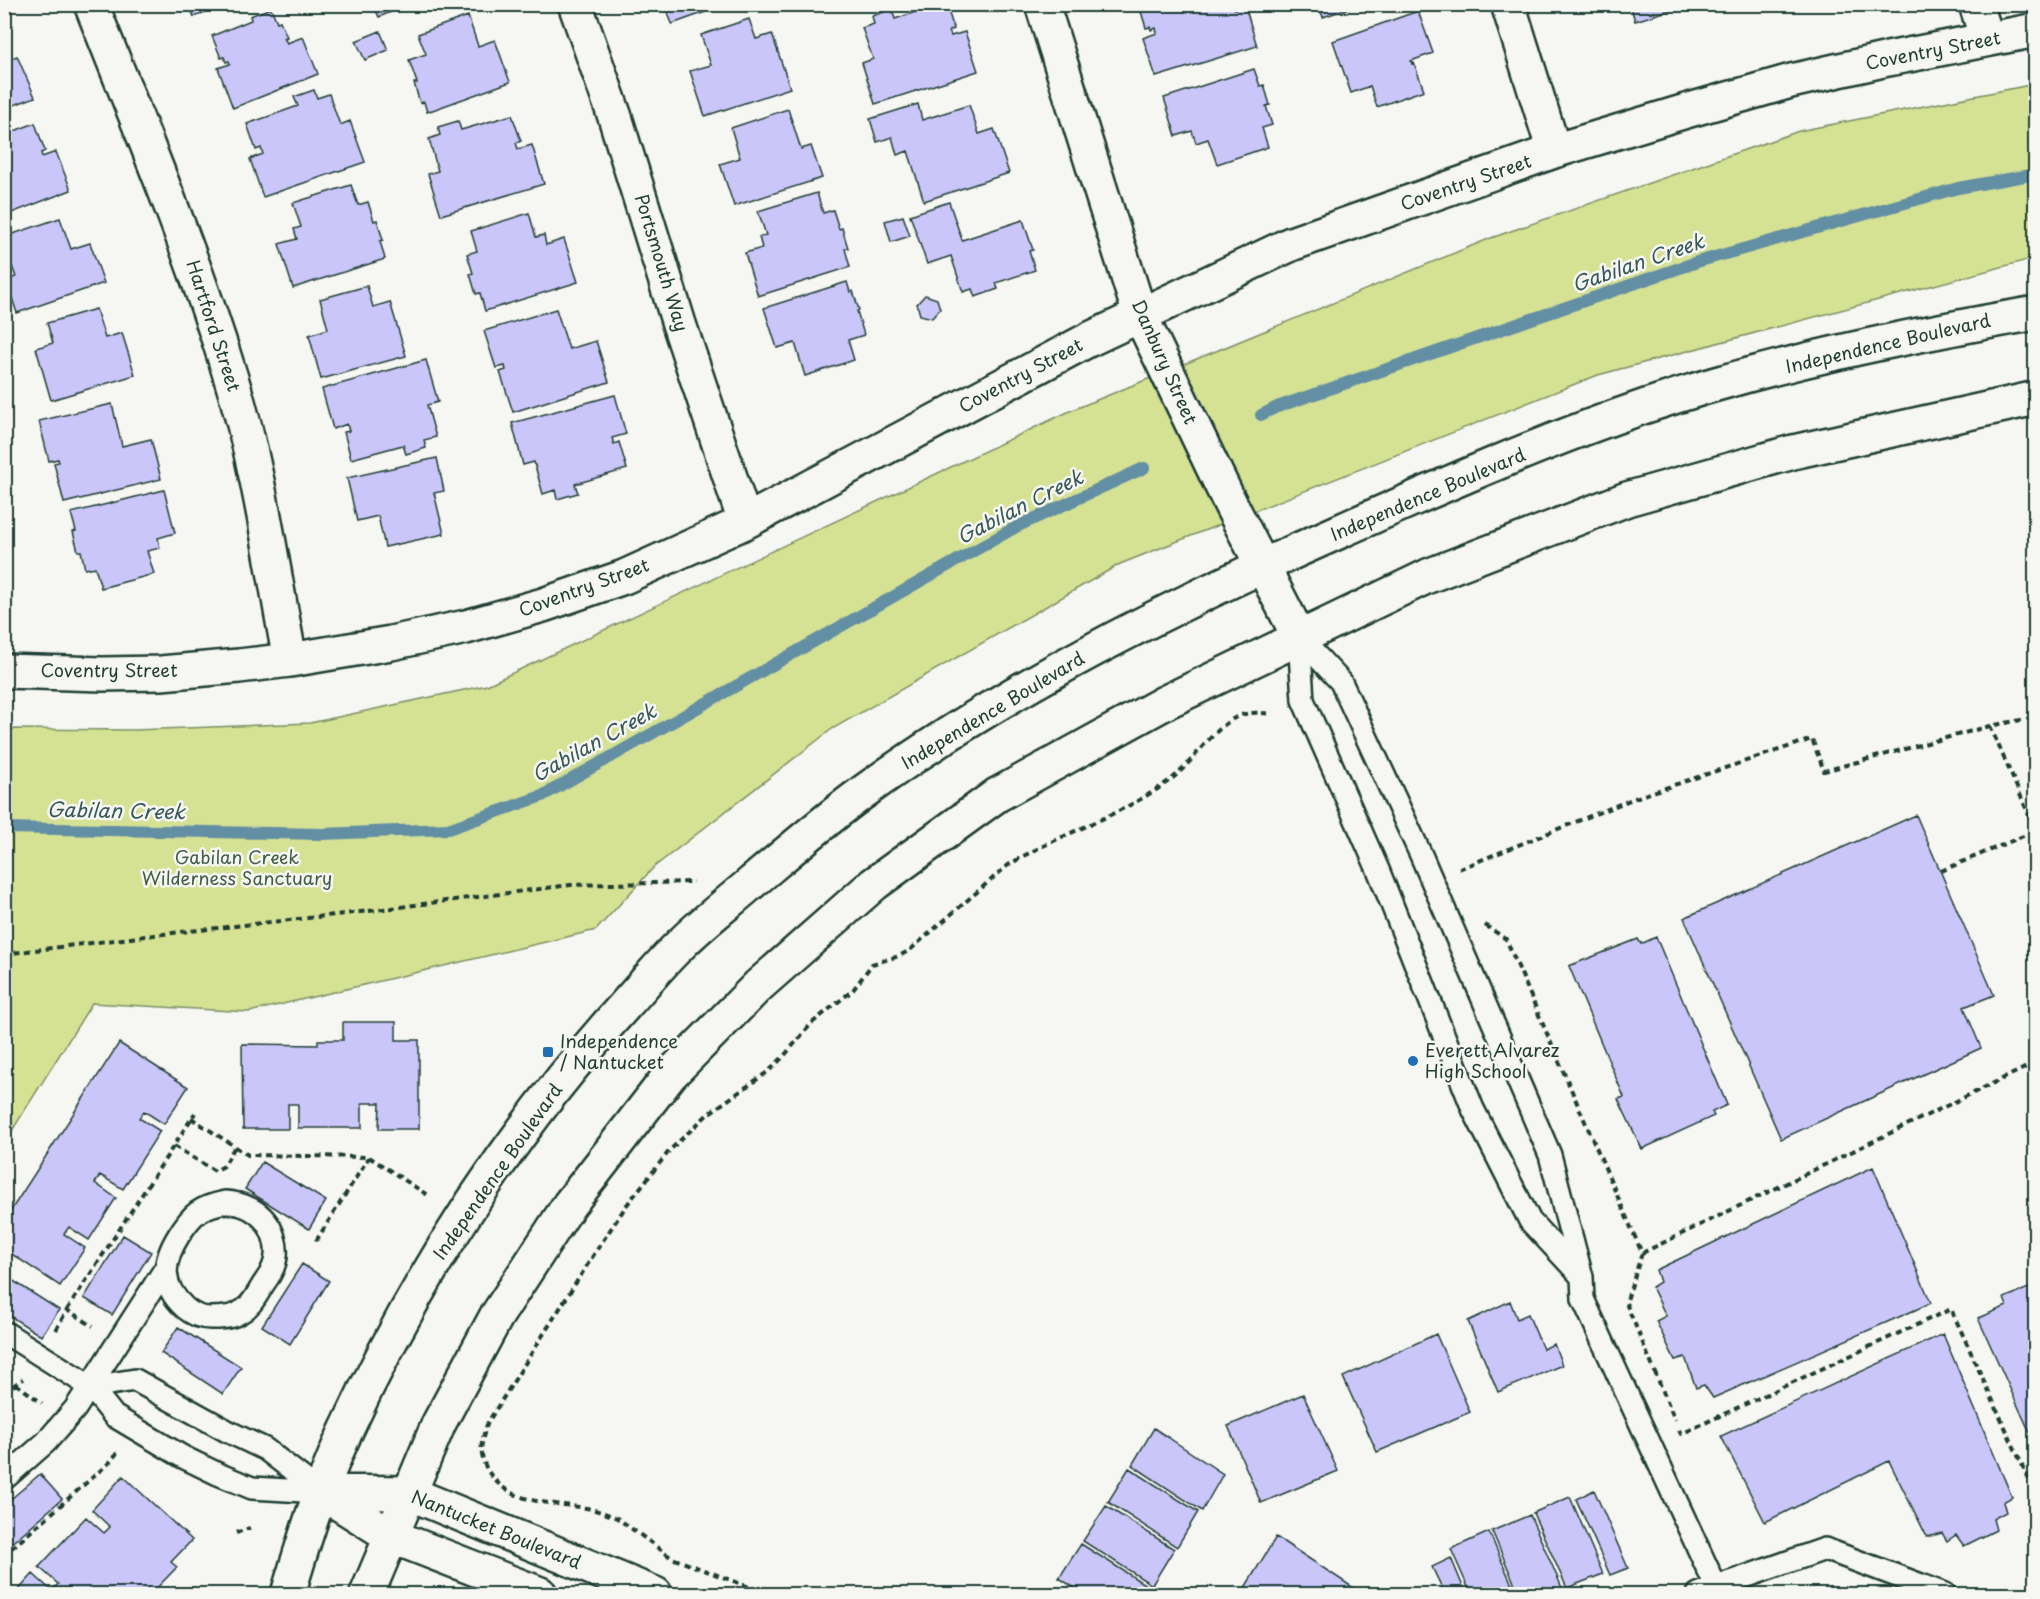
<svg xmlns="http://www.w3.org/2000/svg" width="2040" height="1599" font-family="'Playpen Sans',sans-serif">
<rect width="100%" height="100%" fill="#f6f6f2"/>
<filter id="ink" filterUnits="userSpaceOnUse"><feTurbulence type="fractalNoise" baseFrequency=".0167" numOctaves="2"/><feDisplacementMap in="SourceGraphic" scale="12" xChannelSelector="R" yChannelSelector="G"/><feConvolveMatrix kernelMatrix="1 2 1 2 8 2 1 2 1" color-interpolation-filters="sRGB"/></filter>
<g filter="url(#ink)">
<!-- green -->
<path fill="#d5e193" stroke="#7a8f64" stroke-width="1.5" d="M2035,84V258L1598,375L1120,564L832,729L654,867L596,930L249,1012L92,1003L5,1142V729L135,730L310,723L487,685L1070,411L1491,238L1799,131Z"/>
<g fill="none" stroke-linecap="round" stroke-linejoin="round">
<!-- stream -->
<path stroke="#638fa4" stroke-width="12" d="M1261,415L1277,407L1697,262L1958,188L2036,174
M4,828L322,834L448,829L542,796L1016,527L1144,468"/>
</g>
<!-- building -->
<path fill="#cac6f9" stroke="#1f3d34" stroke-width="1.5" d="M189,4H223L194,17Z
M373,4H410L379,17Z
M665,4H728L672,24Z
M939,4H946L954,29L949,31L951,36L965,32L978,71L875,104L862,63L873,59L862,28L874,24L872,16L892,9L895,19Z
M1142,4H1234L1235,9L1245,6L1257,46L1156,77L1143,38L1157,33L1156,28L1151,30L1150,27L1146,28L1140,8L1143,7Z
M1318,4H1361L1323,17Z
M1630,4H1687V5L1635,21Z
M271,8L277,22L280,21L287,37L284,38L287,43L303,37L318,74L233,108L218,68L230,64L229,61L226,62L224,57L221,58L212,36L251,20L250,16Z
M1418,11L1433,53L1411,61L1412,64L1414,63L1424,90L1377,107L1370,86L1351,93L1333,41Z
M468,16L478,46L495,40L510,82L427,112L424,102L420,103L414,83H417L409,60L426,54L418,34Z
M749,19L756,39L772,34L790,88L705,116L690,71L711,65L701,35Z
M380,31L388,50L365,60L356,41Z
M17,56L35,97L4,109V61Z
M1254,69L1260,86L1264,85L1270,105L1266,106L1272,125L1262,128L1268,147L1217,164L1208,139L1196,143L1192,131L1176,136L1164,98Z
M314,90L317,98L329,94L340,125L350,121L365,162L263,197L250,159L263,154L261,148L256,150L247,124L298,106L294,97Z
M918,104L922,120L969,105L979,134L994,129L1009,173L924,201L908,151L897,155L892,137L877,142L870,119Z
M788,109L801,149L811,146L822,178L734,206L720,164L740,158L731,128Z
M512,115L521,141L516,143L518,149L532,145L544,184L441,215L428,174L438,171L429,139L440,135L438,127L458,121L461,130Z
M35,123L45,151L41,153L42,157L56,152L71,190L4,216V135Z
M351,185L358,205L368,202L374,221L377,220L383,240L380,241L385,259L293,288L279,244L297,239L294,229L301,227L293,203Z
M817,193L823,213L833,210L839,229L842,228L848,248L845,249L850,267L758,296L745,253L762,248L759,237L766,235L758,211Z
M949,202L962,240L1023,220L1033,250L1029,251L1035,270L996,283L998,289L975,297L972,289L963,292L951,256L927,264L910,215Z
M529,213L536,237L544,235L546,245L564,239L578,282L485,311L480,293L476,294L470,274L473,273L467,254L477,251L471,231Z
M903,216L910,236L891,242L885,221Z
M60,218L71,249L90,243L104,283L17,313L6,280L16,277L4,244V237Z
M847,282L850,292L853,291L859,310L857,311L864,335L848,340L854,360L805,376L795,343L777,348L764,308Z
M367,286L373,307L390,302L406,356L321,379L309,335L328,329L320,299Z
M925,295L937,299L940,309L932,318L920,315L917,304Z
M96,309L105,338L122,333L135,375L51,400L36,348L53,343L47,323Z
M556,309L569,349L596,341L609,382L513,412L500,372L506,370L505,366L496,368L484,331Z
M426,360L438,402L427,405L436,437L424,440L426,448L406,454L403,445L351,459L344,432L349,431L347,424L333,429L322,389Z
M615,395L626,434L612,438L614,444L619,442L627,469L575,484L578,493L557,499L555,490L543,494L534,462L523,465L512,423Z
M112,404L122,446L151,439L161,479L64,503L54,463L59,462L58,459L49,461L39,421Z
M437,458L444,491L434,493L444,534L385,547L378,516L357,521L347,478Z
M164,490L175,533L158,538L160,548L147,551L154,574L101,588L95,567L85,569L81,551H78L73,532L76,531L71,513Z
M1916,815L1994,995L1964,1007L1981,1048L1781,1139L1684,918Z
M1656,937L1727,1105L1712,1112L1714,1116L1642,1149L1618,1099L1624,1097L1569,966L1638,939L1641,944Z
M343,1022H396V1040H419V1129H379L380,1103H362V1128H298V1104H288V1129H243L242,1044L318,1045V1040H343Z
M119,1043L188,1087L164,1124L144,1111L139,1118L160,1131L123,1189L100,1175L95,1183L116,1198L89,1240L69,1227L64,1234L85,1248L60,1286L4,1249V1221Z
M262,1162L326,1201L309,1229L245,1189Z
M1873,1167L1931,1303L1713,1398L1704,1385L1696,1388L1685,1357L1675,1360L1656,1321L1666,1316L1652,1287L1660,1282L1656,1270Z
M123,1235L151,1252L112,1315L84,1298Z
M302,1264L329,1281L290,1344L262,1326Z
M4,1275L59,1310L41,1336L4,1312Z
M2036,1285V1446L1978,1318L2007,1306L2004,1298Z
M1510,1301L1517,1319L1528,1314L1543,1349L1554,1344L1562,1365L1498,1392L1468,1321Z
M178,1327L241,1367L223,1394L161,1353Z
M1436,1334L1470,1412L1377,1452L1343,1377Z
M1943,1334L2012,1497L2003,1502L2006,1512L1993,1519L1996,1530L1964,1546L1956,1535L1947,1541L1942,1533L1927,1537L1889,1461L1765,1522L1721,1436Z
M1303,1394L1338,1471L1261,1503L1228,1426Z
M1154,1428L1223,1474L1202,1511L1132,1465Z
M1129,1468L1198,1512L1177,1547L1108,1502Z
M40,1474L62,1499L6,1548L4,1505Z
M123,1476L192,1540L171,1562L177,1567L151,1594H15L33,1574L52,1591L58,1584L39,1567L86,1517L104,1533L110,1527L92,1510Z
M1594,1490L1628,1568L1610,1575L1576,1499Z
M1570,1497L1603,1574L1567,1588L1533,1513Z
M1106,1506L1174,1549L1152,1585L1083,1541Z
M1530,1515L1563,1590L1553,1594H1519L1492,1531Z
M1489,1532L1516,1594H1471L1451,1549Z
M1276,1537L1363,1594H1241Z
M1081,1544L1149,1587L1144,1594H1084L1059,1578Z
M1451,1558L1466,1594H1445L1432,1567Z"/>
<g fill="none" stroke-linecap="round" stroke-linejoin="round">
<!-- lane casing -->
<g stroke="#1f3d34" stroke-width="26">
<path id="lane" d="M225,1202C234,1203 243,1204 251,1209C273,1221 283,1250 271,1272C269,1277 264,1282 261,1288C255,1298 249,1309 237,1314C229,1318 219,1318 210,1318C201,1318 192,1314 185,1308C160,1285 162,1262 179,1235C192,1214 200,1207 225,1202Z
M1582,1277L1530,1221L1473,1109L1379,872L1303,700L1299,637L1341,682L1421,855L1550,1155L1582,1277L1583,1299L1716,1587L1698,1594
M4,1332L91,1387
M135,1380L229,1432L265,1449L321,1492L252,1488L218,1474L183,1457L114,1416L91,1387Z
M4,1479L46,1442L75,1409L165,1269
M1716,1587L1825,1549L1945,1594"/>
</g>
<!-- street casing -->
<g stroke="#1f3d34" stroke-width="38">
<path id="street" d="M91,4C140,127 191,249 230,375C259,467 272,565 290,660
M575,4L615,117L679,324L745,522
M1042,4L1140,315L1230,503L1299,637
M1508,4L1554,151
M1976,4L1987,39
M4,671L102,674L161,673L239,666L290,660L391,643L466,627L543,605L624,577L745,522L1088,340L1291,244L1554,151L1686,111L1791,81L1888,59L2036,30"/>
</g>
<!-- secondary casing -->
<g stroke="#1f3d34" stroke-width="38">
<path id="secondary" d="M321,1492L409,1493L655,1594
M321,1492L391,1536L540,1594
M288,1594C304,1540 321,1485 345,1433C417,1276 511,1131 627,1003C645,983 662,962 681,944C703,922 727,904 750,884C788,852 826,819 866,790C1008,687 1177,603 1338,532C1439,487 1541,442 1646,406C1770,364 1906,336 2036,313
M367,1594L439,1423L496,1317L569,1205L670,1075L758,986L874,884L997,795L1166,702L1428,576L1627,499L1793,452L2036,398"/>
</g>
<!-- path -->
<path stroke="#1f3d34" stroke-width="4" stroke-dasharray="6 4.5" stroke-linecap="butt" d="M1990,726L2036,831
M1459,869L1635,798L1812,739L1824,771L1990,726L2036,717
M1941,871L2035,831
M1485,925L1506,939L1642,1253L1626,1303L1675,1420
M4,954L154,935L353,913L570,885L693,882
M191,1118L248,1155L369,1157L429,1196
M174,1146L215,1171L224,1166L235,1146
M316,1241L369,1157
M1642,1253L2031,1065L2036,1075
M67,1310L195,1113
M56,1330L67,1310L93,1326
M16,1384L42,1403
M4,1392L23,1379
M1679,1430L1681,1434L1951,1309L2036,1495
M236,1533L250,1528
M4,1555L110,1462L117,1453
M768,1594L672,1558L617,1518C607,1514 597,1510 586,1508C552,1502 509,1505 488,1471C478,1454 481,1440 488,1422L598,1248L626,1206L670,1150L708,1114L769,1071L784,1056L812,1023L853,990L872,964L899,956L910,950L1007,866L1020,858C1070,830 1128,813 1174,777C1195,760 1218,720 1245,714C1254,712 1263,713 1272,714"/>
<!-- lane -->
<use href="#lane" stroke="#f6f6f2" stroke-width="21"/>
<!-- street -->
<use href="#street" stroke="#f6f6f2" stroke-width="33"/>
<!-- secondary -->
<use href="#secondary" stroke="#f6f6f2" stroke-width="33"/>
</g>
</g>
<!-- markers -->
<g fill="#1f6fb2" stroke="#f6f6f2" stroke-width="2">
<rect x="542" y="1046" width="12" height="12" rx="3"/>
<circle cx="1413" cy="1061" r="6"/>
</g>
<g text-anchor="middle" stroke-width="5" stroke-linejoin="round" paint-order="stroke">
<!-- street labels -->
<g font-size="18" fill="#1f3d34" stroke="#f6f6f2">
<text transform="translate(1933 51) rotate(-11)" y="6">Coventry Street</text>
<text transform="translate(1466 183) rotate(-19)" y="6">Coventry Street</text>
<text transform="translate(661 263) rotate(73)" y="6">Portsmouth Way</text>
<text transform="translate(213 326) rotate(72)" y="6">Hartford Street</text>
<text transform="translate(1888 344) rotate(-13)" y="6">Independence Boulevard</text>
<text transform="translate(1164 362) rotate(66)" y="6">Danbury Street</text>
<text transform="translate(1021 376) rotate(-28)" y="6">Coventry Street</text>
<text transform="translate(1428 495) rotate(-23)" y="6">Independence Boulevard</text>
<text transform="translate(584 588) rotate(-20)" y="6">Coventry Street</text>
<text x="109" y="677">Coventry Street</text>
<text transform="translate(993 711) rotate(-31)" y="6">Independence Boulevard</text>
<text transform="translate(498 1172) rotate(-55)" y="6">Independence Boulevard</text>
<text transform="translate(496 1530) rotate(22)" y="6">Nantucket Boulevard</text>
</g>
<!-- park labels -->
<g font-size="18" fill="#435e47" stroke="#f6f6f2">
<text x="237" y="864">Gabilan Creek<tspan x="237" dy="21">Wilderness Sanctuary</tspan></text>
</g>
<!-- poi labels -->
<g font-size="18" fill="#1f3d34" stroke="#f6f6f2" text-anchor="start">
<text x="560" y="1048">Independence<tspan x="560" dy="21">/ Nantucket</tspan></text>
<text x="1425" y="1057">Everett Alvarez<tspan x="1425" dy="21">High School</tspan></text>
</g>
<!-- water labels -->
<g font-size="20" font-style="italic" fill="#365859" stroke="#f6f6f2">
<text transform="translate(1638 263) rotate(-19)" y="7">Gabilan Creek</text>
<text transform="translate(1020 507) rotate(-27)" y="7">Gabilan Creek</text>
<text transform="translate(594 743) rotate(-29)" y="7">Gabilan Creek</text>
<text transform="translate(116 811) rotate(1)" y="7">Gabilan Creek</text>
</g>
</g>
<!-- margin -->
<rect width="2040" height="1599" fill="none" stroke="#f6f6f2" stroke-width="24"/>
<rect x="12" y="12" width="2016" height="1575" fill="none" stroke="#1f3d34" stroke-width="2" filter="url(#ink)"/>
</svg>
